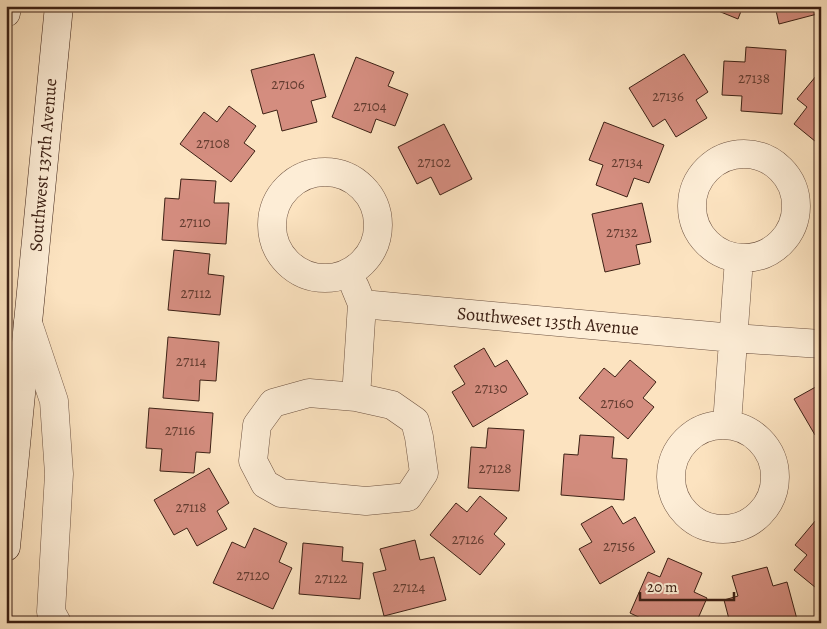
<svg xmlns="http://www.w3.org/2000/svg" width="827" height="629" font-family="Alegreya,serif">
<rect width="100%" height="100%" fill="#fce3c0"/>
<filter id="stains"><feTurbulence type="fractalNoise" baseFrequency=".004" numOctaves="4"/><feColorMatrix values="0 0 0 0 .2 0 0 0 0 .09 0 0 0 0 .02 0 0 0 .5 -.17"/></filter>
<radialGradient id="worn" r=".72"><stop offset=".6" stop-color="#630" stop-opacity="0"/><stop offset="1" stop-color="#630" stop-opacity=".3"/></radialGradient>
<!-- building -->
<path fill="#d48d7f" stroke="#3d2115" d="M706,6H743L738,19Z
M775,6H821V13L779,24Z
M746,47L786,50L782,114L741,111L742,96L722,95L724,61L745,62Z
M314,54L326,97L311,101L317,122L282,131L277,110L263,114L251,70Z
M684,54L708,92L696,100L707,118L676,137L665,119L653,127L629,88Z
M356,57L394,72L388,86L408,94L395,126L376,119L371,133L332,117Z
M821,70V146L794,124L807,107L797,99Z
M229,106L256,126L244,143L255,151L231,182L180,144L204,112L217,122Z
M604,122L664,145L649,183L634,178L627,197L596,185L603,165L589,160Z
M444,124L472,179L440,195L431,177L417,184L398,147Z
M181,179L216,181L214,203H229L226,244L162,240L165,198L179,199Z
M642,203L651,242L636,245L640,264L605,272L592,214Z
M174,250L210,254L208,274L224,276L220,315L168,310Z
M168,337L219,342L216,381L200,380L199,401L163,398Z
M484,348L495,367L507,360L528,394L473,427L452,392L465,384L454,366Z
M630,360L656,382L643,398L654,407L628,439L579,398L604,368L615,377Z
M821,384V432L815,435L794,399Z
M149,408L213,413L210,453L196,452L194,473L160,471L162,449L146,448Z
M488,428L524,430L519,491L468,488L471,447L486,448Z
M580,435L614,437L612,458L627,459L624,500L561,495L564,454L578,455Z
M209,468L229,503L217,511L227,529L197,546L187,528L174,535L154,500Z
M480,496L507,518L494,534L505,544L480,575L430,535L456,503L467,512Z
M612,506L623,524L635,517L655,552L600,584L579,549L592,542L581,524Z
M821,514V592L794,570L807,555L795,545Z
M254,528L287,543L279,562L292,568L273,609L213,583L232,542L245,548Z
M415,540L420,560L434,557L446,600L384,616L373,573L386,570L380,549Z
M303,543L343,547L342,561L363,563L360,599L299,594Z
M668,558L702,573L694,592L707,598L696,623H651L630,613L648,572L660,577Z
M767,567L773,586L787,582L798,623H730L724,600L738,596L732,576Z"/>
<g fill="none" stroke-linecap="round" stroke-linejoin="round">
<!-- street casing -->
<g stroke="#6d5240" stroke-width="29">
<path id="street" d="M692 206a52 52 0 1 1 104 0a52 52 0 1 1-104 0Z
M272 225a53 53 0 1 1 106 0a53 53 0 1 1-106 0Z
M355,287L362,304L356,397
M362,304L733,338L821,344
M28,323L54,401L59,474L51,612L57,623
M309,393L356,397L392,405L415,421L419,437L424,473L408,497L366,501L281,493L265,484L253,461L257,425L273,403Z
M727,424L739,259
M671 477a52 52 0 1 1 104 0a52 52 0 1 1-104 0Z"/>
</g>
<!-- secondary casing -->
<g stroke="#3d2115" stroke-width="29">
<path id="secondary" d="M6,13L7,6
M6,547L59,6"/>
</g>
<!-- street -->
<use href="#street" stroke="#fdedd6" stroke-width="28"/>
<!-- secondary -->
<use href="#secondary" stroke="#fdedd6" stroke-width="28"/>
</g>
<g text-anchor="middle" stroke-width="4.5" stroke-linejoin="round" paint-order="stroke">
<!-- number labels -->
<g font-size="15" fill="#633c30">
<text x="754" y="83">27138</text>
<text x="288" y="89">27106</text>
<text x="668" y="101">27136</text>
<text x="370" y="111">27104</text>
<text x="213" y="148">27108</text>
<text x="434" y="167">27102</text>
<text x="627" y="167">27134</text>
<text x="195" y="227">27110</text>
<text x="622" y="237">27132</text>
<text x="196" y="298">27112</text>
<text x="191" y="366">27114</text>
<text x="491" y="393">27130</text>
<text x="617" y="408">27160</text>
<text x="180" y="435">27116</text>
<text x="495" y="473">27128</text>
<text x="191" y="512">27118</text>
<text x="468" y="544">27126</text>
<text x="619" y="551">27156</text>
<text x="253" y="580">27120</text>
<text x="331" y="583">27122</text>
<text x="409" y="592">27124</text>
</g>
<!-- street labels -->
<g font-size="18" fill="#3d2115" stroke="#fdedd6">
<text transform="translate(43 165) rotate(-85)" y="6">Southwest 137th Avenue</text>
<text transform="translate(548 321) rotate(5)" y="6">Southweset 135th Avenue</text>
</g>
</g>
<!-- margin -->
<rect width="827" height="629" fill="none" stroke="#fce3c0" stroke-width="25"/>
<rect x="8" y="8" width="812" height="614" fill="none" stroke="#3d2115" stroke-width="2.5"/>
<rect x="12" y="12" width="802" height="604" fill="none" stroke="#3d2115"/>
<!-- scale -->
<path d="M640 592v8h94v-8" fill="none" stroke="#3d2115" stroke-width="2.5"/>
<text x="647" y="592" font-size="15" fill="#3d2115" stroke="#fdedd6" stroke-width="4" paint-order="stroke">20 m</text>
<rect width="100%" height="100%" filter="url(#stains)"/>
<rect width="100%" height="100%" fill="url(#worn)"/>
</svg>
